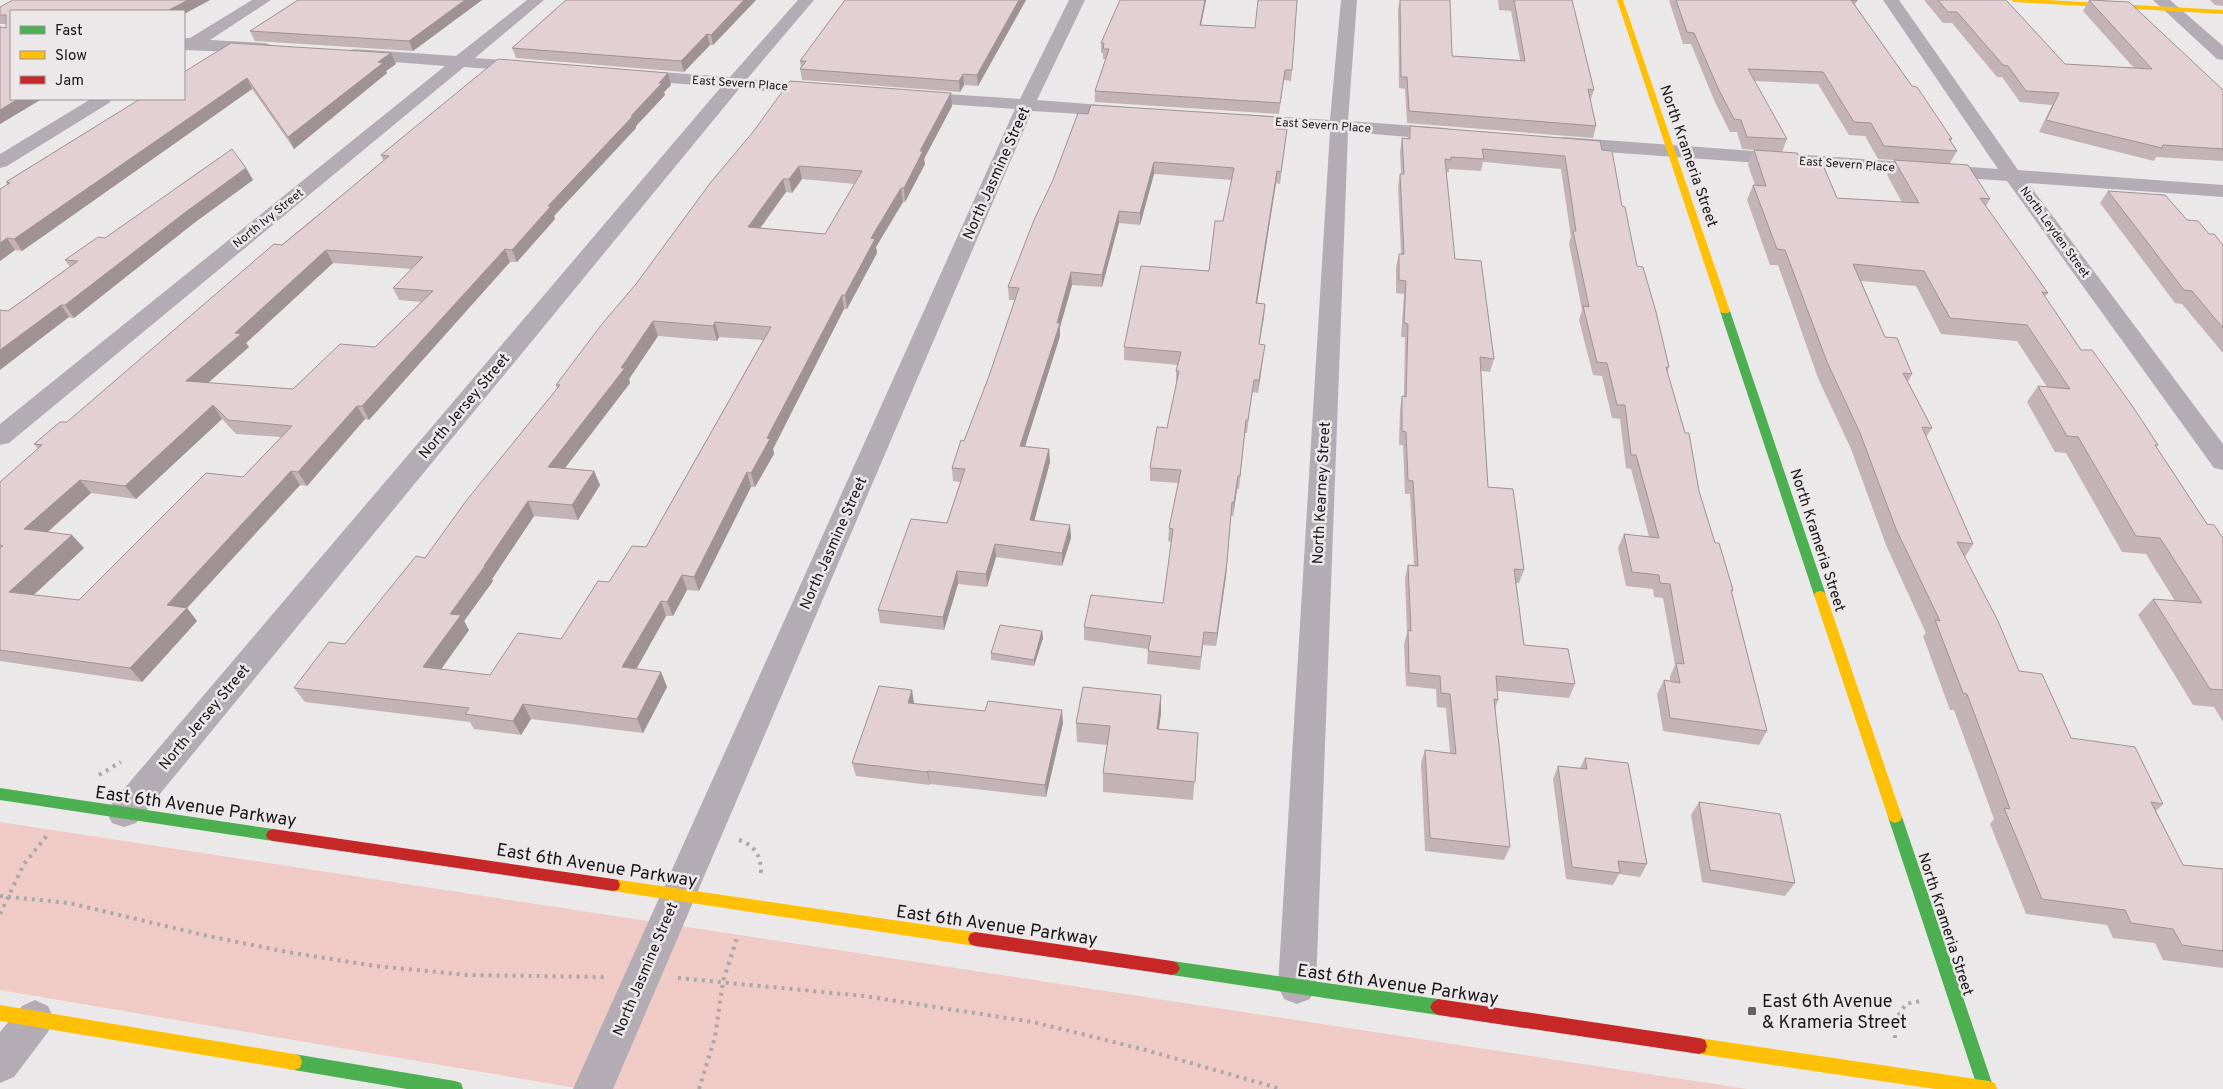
<svg xmlns="http://www.w3.org/2000/svg" width="2223" height="1089" font-family="Overpass,sans-serif">
<rect width="100%" height="100%" fill="#ebe8e9"/>
<!-- green -->
<path fill="#f0cac4" d="M0,822L1747,1089H582L0,990Z"/>
<g fill="none" stroke-linecap="round" stroke-linejoin="round">
<!-- path -->
<path stroke="#aaa6aa" stroke-width="4" stroke-dasharray="3 5" stroke-linecap="butt" d="M99,775L121,762
M739,840C756,846 761,856 761,874
M0,896L69,903L208,936L287,952L375,966L468,975L604,977
M0,914L24,864L49,833
M678,978L864,996L1033,1022L1142,1049L1281,1089
M1895,1038L1894,1022L1906,1004L1920,1001
M699,1089L715,1037L723,981L737,938"/>
<!-- street -->
<path fill="#b4acb4" fill-rule="evenodd" d="M252,0H271L210,40L265,43L271,45L273,48L271,51L265,53L184,50V38H190Z
M527,0H544L475,58L531,62L537,63L539,67L537,71L531,72L464,67L9,443L0,445V424L445,66L355,59L349,58L347,54L349,50L355,49L456,56Z
M798,0H814L747,79L823,85L829,86L832,90L829,94L823,95L739,89L136,823L124,827L112,823L107,813L112,803L721,87L632,80L626,79L623,75L626,71L632,70L730,77Z
M1069,0H1085L1037,100L1127,107L1133,108L1136,112L1133,116L1127,117L1032,111L613,1089H573L1015,109L916,102L910,101L907,97L910,93L916,92L1020,99Z
M1341,0H1357L1348,121L1446,128L1452,130L1455,134L1452,138L1446,140L1348,132L1316,986L1310,999L1297,1004L1284,999L1278,986L1330,131L1240,124L1234,123L1231,119L1234,115L1240,114L1330,120Z
M1883,0H1899L2018,170L2223,185V197L2028,183L2223,444V470L2214,468L2007,181L1564,149L1557,147L1555,143L1557,139L1564,137L1998,169Z
M2153,0H2170L2223,46V60L2217,59Z
M91,99H112L109,103L7,166L0,168V154Z
M35,1000L48,1006L54,1019L48,1032L14,1077L0,1083V1032L22,1006Z"/>
<!-- fast -->
<path fill="#4caf50" fill-rule="evenodd" d="M1725,308L1730,311L1826,595L1824,598H1816L1814,595L1720,311Z
M0,788L273,829L278,831L280,835L278,839L273,841L0,800Z
M1895,811L1900,813L1902,817L1994,1089H1978L1888,817L1890,813Z
M1172,961L1438,999L1443,1002L1446,1007L1443,1012L1438,1015L1172,975L1167,973L1164,968L1167,963Z
M294,1054L455,1081L461,1083L463,1089H407L294,1070L288,1068L286,1062L288,1056Z"/>
<!-- slow -->
<path fill="#ffc107" fill-rule="evenodd" d="M1617,0H1623L1730,311L1728,313H1722L1720,311Z
M2011,0H2047L2223,10V14L2014,2Z
M1820,591L1824,592L1826,595L1902,817L1900,821L1895,823L1890,821L1888,817L1814,595L1816,592Z
M613,879L975,932L980,934L982,939L980,944L975,946L613,891L608,890L606,885L608,880Z
M0,1005L294,1054L300,1056L302,1062L300,1068L294,1070L0,1021Z
M1699,1038L1989,1081L1995,1083L1997,1089H1935L1699,1054L1693,1052L1691,1046L1693,1040Z"/>
<!-- jam -->
<path fill="#c62828" fill-rule="evenodd" d="M273,829L613,879L618,880L620,885L618,890L613,891L273,841L268,839L266,835L268,831Z
M975,932L1172,961L1177,963L1180,968L1177,973L1172,975L975,946L970,944L968,939L970,934Z
M1438,999L1699,1038L1705,1040L1707,1046L1705,1052L1699,1054L1438,1015L1433,1012L1430,1007L1433,1002Z"/>
</g>
<!-- wall -->
<path fill="#c3b3b6" fill-rule="evenodd" d="M210,0L184,14V11L0,124V27L6,28V24H0V7Z
M298,0H482L413,51L255,41L250,31Z
M566,0H756L713,45H710L684,72L516,58L512,48Z
M845,0H1026L978,86L964,85L960,92L802,80L800,69L801,67L800,61Z
M1206,0L1201,25L1292,70L1291,81L1284,80L1279,114L1095,102V91L1106,59H1103V53H1101V43Z
M1400,0L1452,56L1520,60L1511,11L1499,10L1498,0H1572L1594,90L1590,101L1596,126L1593,138L1407,123L1405,89L1399,88L1398,9Z
M1669,0H1857L1855,5L1912,86L1952,139L1950,142L1957,151L1950,163L1990,199L1986,206L2048,293L2045,297L2081,350L2158,445L2156,447L2207,524L2223,538V722L2214,707L2193,705L2138,615L2153,599L2175,601L2146,554L2122,552L2066,453L2055,452L2027,402L2038,386L2047,387L2017,341L1941,334L1916,286L1861,281L1885,337L1912,374L1908,382L1932,428L1926,437L1973,544L1965,557L2019,671L2071,738L2163,804L2156,811L2183,865L2223,869V968L2163,960L2155,943L2113,938L2107,925L2026,914L1990,824L1994,819L1954,710H1950L1923,636L1926,633L1886,545L1851,449L1818,378L1778,265H1770L1747,200L1753,185H1755L1748,165L1754,150L1802,164L1837,198L1902,202L1887,175L1894,160L1878,159L1865,136L1849,135L1818,84L1754,81L1787,139L1782,152L1742,149L1737,132H1730L1714,100L1691,44H1683Z
M1924,0H2006L2065,64L2134,68L2083,11L2089,0L2223,90V161L2156,157L2154,161L2039,132L2052,105L2020,102L2002,77H1997L1952,23H1943Z
M2210,0H2223V6L2215,5Z
M396,64L386,71L387,73L294,149L252,89L22,251L15,250L0,261L7,184L6,182L184,72Z
M671,85L664,92L665,95L636,126V128L554,216L555,219L517,262H510L369,420L365,419L307,486L300,485L187,608L197,621L142,682L0,661V482L38,449L34,444L67,422L383,161L381,155ZM333,263L412,269L393,288L399,300L421,302L375,347L293,389L208,383L249,347L246,343ZM222,419L236,434L281,437L243,477L79,600L33,595L84,548L48,532L91,493L136,499Z
M951,93L952,106L924,159L925,164L905,202H903L876,247L877,253L847,309H844L773,449L774,454L755,487H751L699,591L687,590L673,616H666L636,669L661,672L667,687L643,733L531,719L521,735L474,729L470,722L305,702L294,688L345,644L425,558L557,388L556,385L636,284L711,182ZM802,179L855,184L825,234L760,228L786,192L792,193ZM658,336L717,341L719,337L763,340L646,547L609,582L561,639L490,675L441,669L469,630L464,621L493,581L492,579L534,516L578,520L600,485L594,471L565,468L630,383L629,379Z
M1410,126L1602,150L1622,206L1637,266L1669,367L1667,372L1699,491L1715,543L1733,590L1732,593L1767,731L1759,745L1663,731L1657,694L1664,680L1670,681V676L1675,665L1663,598L1654,597L1653,589L1626,586L1618,548L1624,534L1649,537L1631,469L1626,468L1620,419L1612,418L1602,376L1593,375L1579,320L1582,310L1569,243L1571,237L1561,169L1483,162L1481,171L1449,169V172H1446L1455,259L1494,359L1490,372L1481,371L1488,487L1524,570L1519,583H1516L1524,645L1575,684L1569,698L1497,691L1498,700L1495,709L1510,847L1504,860L1425,851L1421,763L1425,750L1450,753L1446,708L1437,707L1436,689L1406,686L1404,644L1407,633L1405,578L1408,565H1414L1410,494H1405L1403,445H1399L1400,410L1402,396H1404L1405,337H1401L1404,294L1396,293V267L1399,254H1401L1398,186L1400,174H1401L1400,151L1402,138L1407,139Z
M1277,129H1287L1280,184L1276,183L1257,303L1265,304L1259,344L1263,358L1258,393L1252,392L1247,433H1245L1239,489H1237L1233,516H1231L1226,576L1216,646L1203,645L1200,670L1147,664L1148,649L1084,640V627L1163,603L1172,542L1168,541L1169,528L1178,483L1150,481V468L1167,428L1177,384H1176V371L1178,365L1124,360V347L1209,271L1223,221L1232,180L1154,174L1140,225L1119,223L1102,287L1072,285L1060,327V336L1025,446L1049,449L1050,462L1034,521L1070,525L1071,538L1062,566L996,557L987,587L958,584L944,630L880,623L878,610L947,523L960,482L953,481L952,468L964,441L989,376L1015,300H1009L1008,287L1053,180Z
M246,168L253,180L194,223L74,318L8,311L70,267L65,260L105,238Z
M2108,191L2187,220L2209,234L2223,245V353L2182,304L2175,303L2100,203Z
M1042,631L1043,638L1034,666L991,660V653Z
M1161,695L1159,729L1198,733L1193,800L1103,792V773L1107,745L1077,742L1076,723Z
M914,703L1063,723L1046,797L930,784V785L856,776L852,763Z
M1585,758L1647,864L1640,877L1619,874L1613,885L1566,879L1553,779L1558,766L1580,768Z
M1699,802L1795,883L1785,896L1702,882L1691,815Z"/>
<!-- shaded-wall -->
<path fill="#9f9294" d="M188,0H210L184,14V11H167Z
M465,0H482L413,51L409,41Z
M744,0H756L713,45L711,35Z
M1019,0H1026L978,86L977,75Z
M1205,0H1206L1199,35L1200,25Z
M707,34L710,45L684,72L681,61Z
M391,53L396,64L386,71L387,73L294,149L288,137L378,62Z
M668,73L671,85L664,92L665,95L636,126V128L554,216L555,219L517,262L512,250L548,206L631,116L659,83Z
M963,74L964,85L960,92L959,81Z
M247,78L252,89L22,251L14,239Z
M951,93L952,106L924,159L925,164L905,202L904,188L920,151Z
M18,99H42L0,124V110Z
M1154,162V174L1140,225V213Z
M799,166L802,179L792,193L789,179Z
M246,168L253,180L194,223L74,318L65,305L187,211Z
M1277,171L1276,183L1255,316L1256,303Z
M783,179L786,192L751,241L748,227Z
M901,188L903,202L876,247L877,253L847,309L845,295L871,238Z
M1119,211V223L1102,287V275Z
M7,238L15,250L0,261V243Z
M505,249L510,262L369,420L362,406Z
M326,250L333,263L246,343L249,347L195,394L186,381L235,333Z
M1071,272L1072,285L1060,327V336L1021,459L1020,446Z
M842,295L844,309L773,449L774,454L755,487L751,473L767,438Z
M1265,304L1264,317L1257,357L1259,344Z
M61,305L69,317L0,370V350Z
M653,321L658,336L629,379L630,383L555,481L548,467L621,368Z
M715,322L719,337L717,341L713,326Z
M1265,345L1263,358L1258,393L1259,380Z
M213,405L222,419L136,499L125,486Z
M357,406L365,419L307,486L298,472Z
M1049,449L1050,462L1031,533L1030,520Z
M291,471L300,485L187,608L197,621L142,682L130,668L167,605Z
M594,471L600,485L578,520L572,505Z
M747,472L751,487L699,591L694,577Z
M1238,476L1237,489L1233,516L1234,503Z
M80,480L91,493L36,542L24,529Z
M528,501L534,516L492,579L493,581L464,621L469,630L432,682L423,667L450,614L484,566Z
M1070,525L1071,538L1062,566V553Z
M72,535L84,548L22,606L9,592Z
M995,544L996,557L987,587L986,574Z
M1227,562L1226,576L1216,646L1217,633Z
M957,571L958,584L944,630L943,617Z
M682,575L687,590L673,616L667,602Z
M661,601L666,616L629,682L622,667Z
M1042,631L1043,638L1034,666V660Z
M661,672L667,687L643,733L637,719Z
M912,690L914,703H908Z
M1161,695V714L1156,748L1157,729Z
M523,704L531,719L521,735L513,721Z
M1062,710L1063,723L1046,797L1045,785Z
M928,771L930,784V785L927,772Z"/>
<!-- building -->
<path fill="#e3d0d4" stroke="#9f9294" fill-rule="evenodd" d="M13,0H188L167,11H11V99H18L0,110V27L6,28V15H0V7Z
M298,0H465L409,41L250,31Z
M566,0H744L711,35L707,34L681,61L512,48Z
M845,0H1019L977,75L963,74L959,81L800,69L806,61H800Z
M1120,0H1205L1200,25L1255,28L1258,0H1297L1292,70H1285L1280,103L1095,91L1109,49H1103L1104,43H1101Z
M1400,0H1450L1452,56L1525,61L1514,0H1572L1594,90L1588,89L1596,126L1409,111L1407,77H1401Z
M1676,0H1857V1L1851,0L1912,86L1917,87L1952,139H1949L1957,151L1884,146L1871,123L1854,122L1823,72L1748,69L1787,139L1747,137L1741,120L1734,119L1718,88L1694,33L1687,32Z
M1938,0H2006L2065,64L2152,69L2089,0L2129,2L2223,90V149L2163,145L2162,148L2046,120L2059,93L2026,91L2008,66L2003,65L1957,12H1948Z
M231,43L391,53L378,62L383,63L288,137L247,78L14,239L7,238L0,243V189L10,183L6,182L140,99H184V72Z
M498,59L668,73L659,83H662L631,116H633L548,206H551L512,250L505,249L362,406H357L298,472L291,471L167,605L187,608L130,668L0,650V548L3,546L0,545V482L42,445L34,444L60,422H67L274,244L282,245L303,228L389,156L381,155ZM326,250L423,257L393,288L433,291L375,347L340,344L293,389L186,381L241,334L235,333ZM213,405L228,420L292,426L243,477L206,473L79,600L9,592L72,535L24,529L80,480L125,486Z
M790,81L951,93L920,151H923L904,188H901L871,238L875,239L845,295H842L767,438L770,439L751,473L747,472L694,577L682,575L667,602L661,601L622,667L661,672L637,719L523,704L513,721L465,714L469,708L294,688L329,642L345,644L416,556L425,558L466,501L560,385H556L602,324L636,284L711,182L753,132ZM799,166L862,171L825,234L748,227L783,179H789ZM653,321L713,326L715,322L771,327L646,547L632,546L609,582L598,581L561,639L518,633L490,675L423,667L461,615L450,614L485,566H484L528,501L572,505L594,471L548,467L625,368H621Z
M1091,105L1278,117L1277,129H1287L1281,172L1277,171L1256,303L1265,304L1259,344L1265,345L1259,380H1254L1248,420H1246L1240,476H1238L1234,503L1232,502L1227,562L1217,633L1204,632L1201,657L1148,651L1151,636L1084,627L1091,595L1163,603L1173,529L1169,528L1181,470L1150,468L1157,427L1167,428L1179,371H1176L1181,352L1124,347L1141,266L1209,271L1215,221H1223L1234,168L1154,162L1140,213L1119,211L1102,275L1071,272L1057,323H1060L1020,446L1049,449L1030,520L1070,525L1062,553L995,544L986,574L957,571L943,617L878,610L911,519L947,523L965,469L952,468L961,440L964,441L989,376L1019,288L1008,287L1034,220L1053,180L1078,113L1088,114Z
M1410,126L1600,141L1602,150L1612,151L1622,206L1625,207L1637,266L1643,267L1656,312L1669,367H1666L1685,433H1689L1699,491L1715,543H1719L1733,590H1731L1767,731L1670,718L1664,680L1680,683L1676,663L1684,664L1670,584L1660,583L1659,575L1632,572L1624,534L1659,538L1636,455H1631L1625,405H1617L1607,363L1597,362L1583,306L1589,307L1573,231H1576L1565,156L1482,149L1484,159L1451,157V160L1445,159L1455,259L1481,261L1494,359L1480,357L1488,487L1513,489L1524,570L1514,569L1524,645L1568,649L1575,684L1496,676L1498,700L1494,699L1510,847L1430,838L1425,750L1456,754L1450,694L1441,693L1440,676L1409,673L1408,630L1411,631L1408,565L1418,566L1413,481L1408,480L1406,432L1402,431V396L1406,397L1408,324L1404,323L1406,281L1399,280V254H1404L1400,174H1404L1402,138L1410,139Z
M232,149L246,168L187,211L65,305H61L0,350V310L8,311L78,261L65,260L98,237L105,238Z
M1754,150L1797,153L1802,164L1823,165L1837,198L1919,203L1894,160L1968,165L1990,199L1980,198L2048,293L2042,292L2081,350H2092L2133,407L2158,445H2155L2207,524L2214,525L2223,538V690L2210,689L2153,599L2202,603L2160,538L2136,536L2078,437L2067,436L2038,386L2070,389L2027,325L1950,318L1924,271L1853,264L1885,337L1897,338L1912,374L1903,373L1932,428L1922,427L1973,544L1957,542L1998,621L2019,671L2042,674L2071,738L2135,747L2163,804L2151,802L2183,865L2223,869V951L2182,945L2173,929L2131,923L2125,910L2042,899L2004,808L2010,809L1967,694L1963,693L1935,620L1940,621L1896,529L1860,433L1827,362L1785,250L1777,249L1753,185L1766,186Z
M2108,191L2165,195L2187,220L2198,221L2209,234H2214L2223,245V328L2192,291L2184,290Z
M1000,625L1042,631L1034,660L991,653Z
M879,686L912,690L908,703L985,711L988,701L1062,710L1045,785L928,771L927,772L852,763Z
M1083,687L1161,695L1157,729L1198,733L1195,782L1103,773L1110,726L1076,723Z
M1585,758L1628,763L1647,864L1618,861L1620,873L1572,867L1558,766L1587,769Z
M1699,802L1780,814L1795,883L1710,870Z"/>
<!-- markers -->
<rect fill="#626060" stroke="#ece7e9" stroke-width="2" x="1747" y="1006" width="10" height="10" rx="2.5"/>
<g text-anchor="middle" stroke-width="5" stroke-linejoin="round" paint-order="stroke">
<!-- far-street labels -->
<g font-size="12" fill="#181617" stroke="#ece7e9">
<text transform="translate(740 83) rotate(4)" y="4">East Severn Place</text>
<text transform="translate(1323 125) rotate(4)" y="4">East Severn Place</text>
<text transform="translate(1847 164) rotate(4)" y="4">East Severn Place</text>
<text transform="translate(268 218) rotate(-39)" y="4">North Ivy Street</text>
<text transform="translate(2055 232) rotate(54)" y="4">North Leyden Street</text>
</g>
<!-- street labels -->
<g font-size="15" fill="#181617" stroke="#ece7e9">
<text transform="translate(1689 156) rotate(71)" y="5">North Krameria Street</text>
<text transform="translate(996 173) rotate(-66)" y="5">North Jasmine Street</text>
<text transform="translate(464 406) rotate(-50)" y="5">North Jersey Street</text>
<text transform="translate(1321 493) rotate(-87)" y="5">North Kearney Street</text>
<text transform="translate(1818 540) rotate(72)" y="5">North Krameria Street</text>
<text transform="translate(833 543) rotate(-66)" y="5">North Jasmine Street</text>
<text transform="translate(204 717) rotate(-50)" y="5">North Jersey Street</text>
<text transform="translate(1946 924) rotate(72)" y="5">North Krameria Street</text>
<text transform="translate(645 969) rotate(-67)" y="5">North Jasmine Street</text>
</g>
<!-- near-street labels -->
<g font-size="18" fill="#181617" stroke="#ece7e9">
<text transform="translate(196 806) rotate(8)" y="6">East 6th Avenue Parkway</text>
<text transform="translate(597 865) rotate(9)" y="6">East 6th Avenue Parkway</text>
<text transform="translate(997 925) rotate(8)" y="6">East 6th Avenue Parkway</text>
<text transform="translate(1398 984) rotate(8)" y="6">East 6th Avenue Parkway</text>
</g>
<!-- near-poi labels -->
<g font-size="18" fill="#181617" stroke="#ece7e9" text-anchor="start">
<text x="1762" y="1007">East 6th Avenue<tspan x="1762" dy="21">&amp; Krameria Street</tspan></text>
</g>
</g>
<!-- legend -->
<rect x="10" y="10" width="175" height="90" fill="#ece7e9" stroke="#979395"/>
<rect x="20" y="26" width="25" height="8" fill="#4caf50" stroke="#979395"/>
<text x="55" y="35" font-size="15" fill="#181617">Fast</text>
<rect x="20" y="51" width="25" height="8" fill="#ffc107" stroke="#979395"/>
<text x="55" y="60" font-size="15" fill="#181617">Slow</text>
<rect x="20" y="76" width="25" height="8" fill="#c62828" stroke="#979395"/>
<text x="55" y="85" font-size="15" fill="#181617">Jam</text>
</svg>
